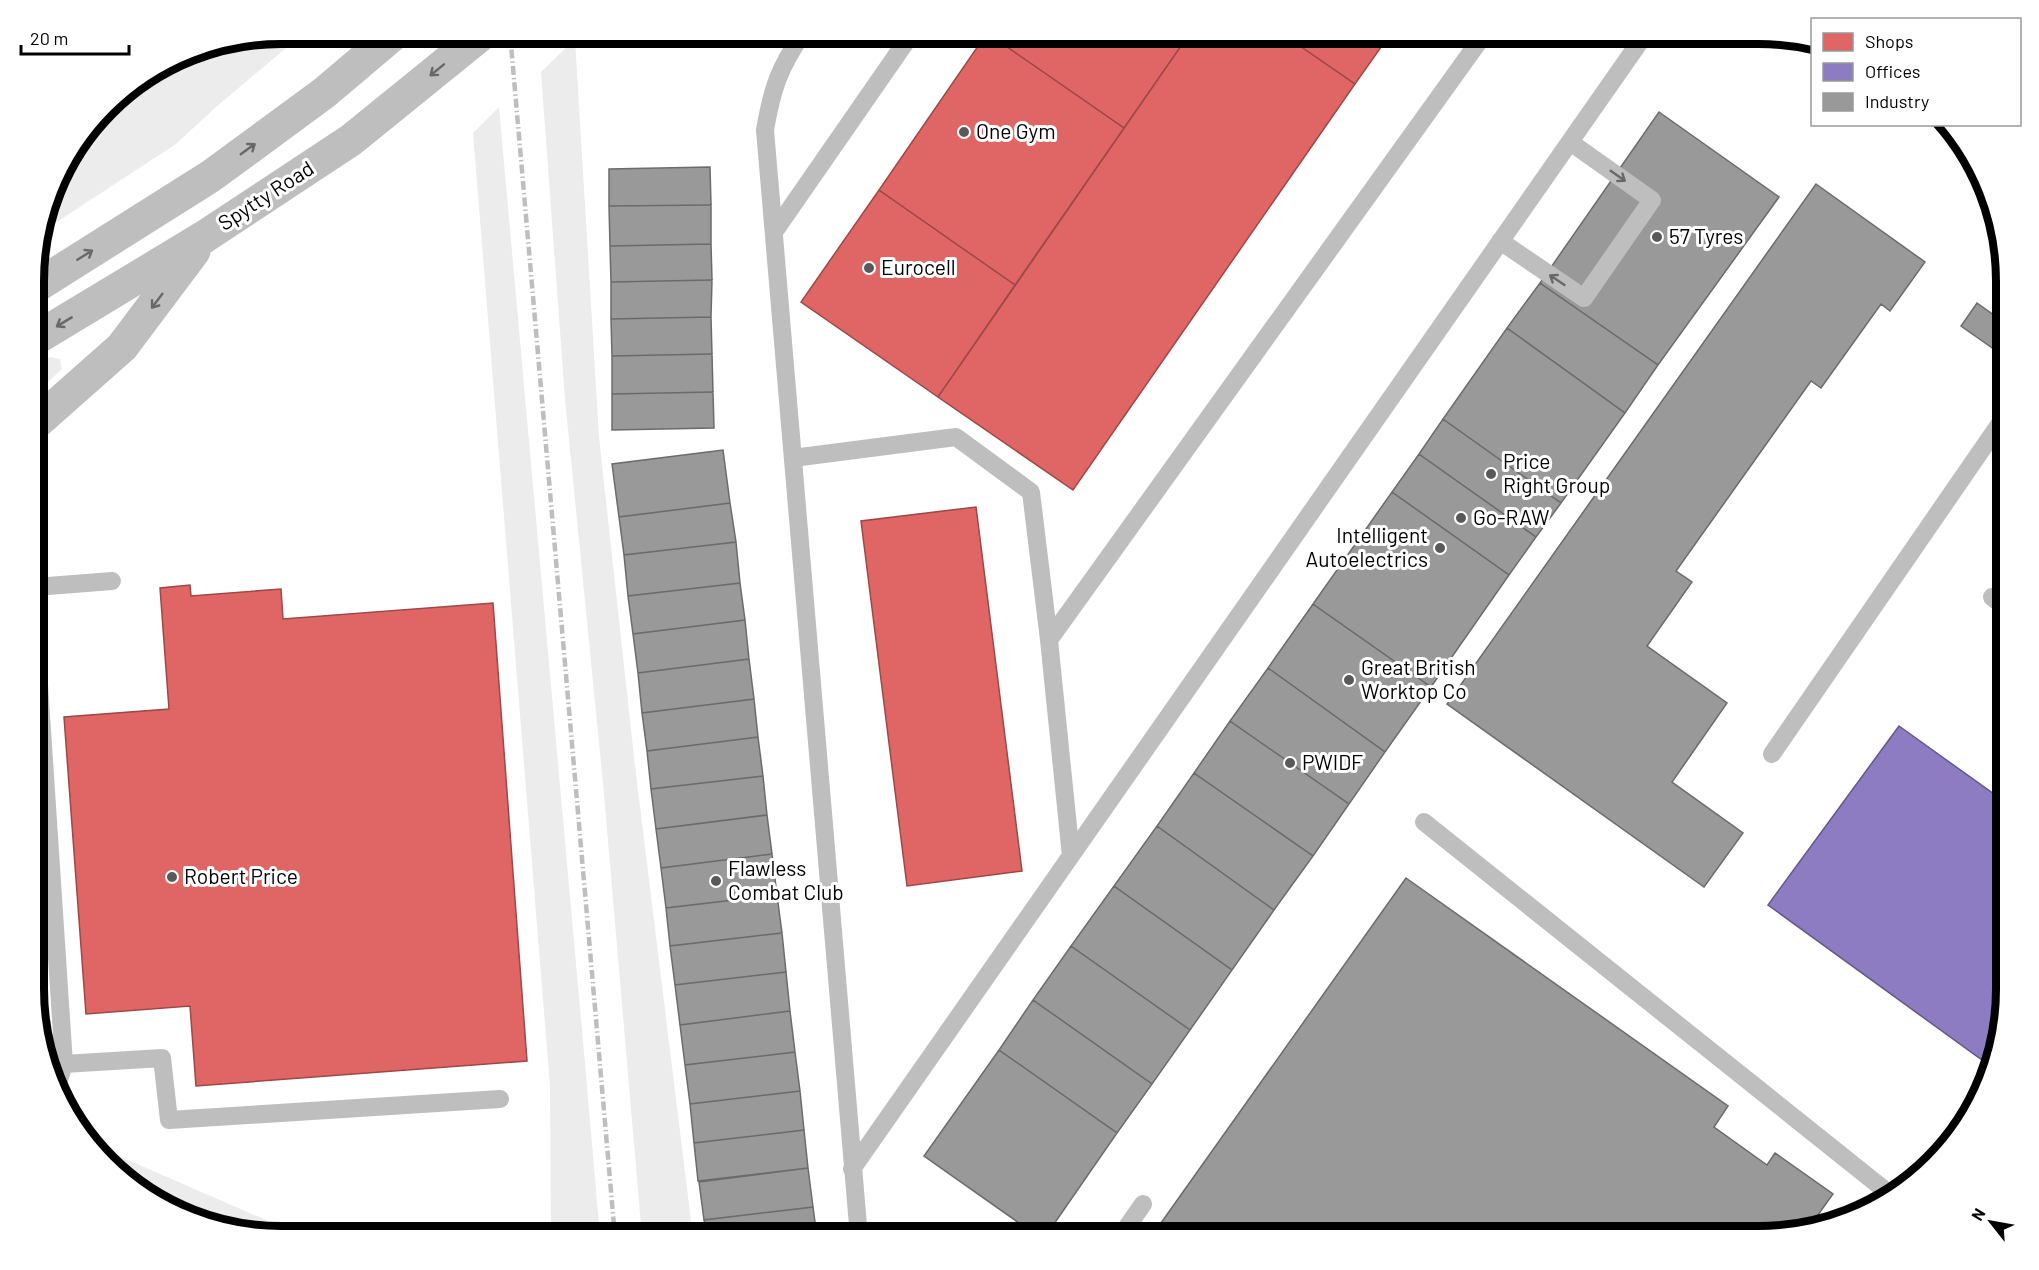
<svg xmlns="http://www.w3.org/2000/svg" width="2039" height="1270" font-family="Barlow,sans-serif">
<rect width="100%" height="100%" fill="#fff"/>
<!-- green -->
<path fill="#ececec" d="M280,33H304L216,107L176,144L40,233L59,171L117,95L186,52Z
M575,39L599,437L635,766L693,1237H642L603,783L565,399L541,72Z
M499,107L587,1086L600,1237H551L550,1086L473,133Z
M50,357L60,359L62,369L35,394V366Z
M98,1147L305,1237H306H280L201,1224L143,1196Z"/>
<!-- shops -->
<path fill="#e06666" stroke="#9d4747" stroke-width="1.5" d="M987,33L1124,128L1015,285L879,190Z
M987,33H1190L1124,128Z
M1190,33H1281L1355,84L1073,490L938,397Z
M1290,33H1391L1355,84L1287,37Z
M879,190L1015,285L938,397L801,302Z
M976,507L1022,871L907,886L861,521Z
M190,585L191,596L281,589L283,619L493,603L527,1061L196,1086L190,1006L86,1014L64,717L169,709L160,588Z"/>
<!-- offices -->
<path fill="#8e7cc3" stroke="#635788" stroke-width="1.5" d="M1899,726L2005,802V1006L1993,1068L1768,905Z"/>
<!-- industry -->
<path fill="#999" stroke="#6b6b6b" stroke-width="1.5" d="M1659,112L1779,197L1658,365L1540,283Z
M710,167L711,205L609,206V169Z
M1816,184L1925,262L1890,311L1881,304L1821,388L1811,381L1676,571L1692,582L1647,646L1727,703L1672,782L1743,833L1704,887L1447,704Z
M711,205V244L610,246L609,206Z
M711,244L712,280L611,282L610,246Z
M712,280L711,317L611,319V282Z
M1540,283L1658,365L1625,413L1507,328Z
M1977,303L2005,323V341L1998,352L1961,326Z
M711,317L712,354L612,356L611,319Z
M1507,328L1625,413L1561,503L1443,419Z
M712,354L713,392L612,394V356Z
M713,392L714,428L612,430V394Z
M1443,419L1561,503L1536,537L1419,454Z
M723,450L730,503L619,517L612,464Z
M1419,454L1536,537L1509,575L1392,492Z
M1392,492L1509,575L1431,687L1313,604Z
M730,503L736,542L624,555L619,517Z
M736,542L740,583L628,596L624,555Z
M740,583L745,620L633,634L628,596Z
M1313,604L1431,687L1385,752L1268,668Z
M745,620L749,659L638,673L633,634Z
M749,659L754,699L642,713L638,673Z
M1268,668L1385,752L1349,804L1230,721Z
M754,699L758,737L647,751L642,713Z
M1230,721L1349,804L1313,856L1194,773Z
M758,737L763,776L651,789L647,751Z
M1194,773L1313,856L1274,910L1157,826Z
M763,776L767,815L656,829L651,789Z
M767,815L772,854L661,868L656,829Z
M1157,826L1274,910L1232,970L1114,886Z
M772,854L777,895L666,908L661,868Z
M1406,878L1728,1106L1714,1127L1767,1165L1775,1153L1833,1194L1810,1226L1775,1236L1151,1237Z
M1114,886L1232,970L1190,1030L1071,946Z
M777,895L782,933L670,946L666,908Z
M782,933L786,972L675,985L670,946Z
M1071,946L1190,1030L1152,1084L1033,1000Z
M786,972L790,1011L680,1025L675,985Z
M1033,1000L1152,1084L1117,1133L999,1050Z
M790,1011L795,1052L685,1065L680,1025Z
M999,1050L1117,1133L1045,1237H1039L924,1156Z
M795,1052L800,1091L690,1104L685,1065Z
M800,1091L804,1130L694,1143L690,1104Z
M804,1130L808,1168L698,1181L694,1143Z
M808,1168L813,1207L704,1220L699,1182Z
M813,1207L817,1237H706L704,1220Z"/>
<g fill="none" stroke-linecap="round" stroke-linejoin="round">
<!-- lane -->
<path stroke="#bebebe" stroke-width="18" d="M803,33C779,68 772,89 765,130L859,1237
M774,232L912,33
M1500,241L1584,298L1652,200L1570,142
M793,458L956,437L1031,492L1049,640L1071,856
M35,587L112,581
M1992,597L2005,607
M35,624L64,1064L57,1086
M1049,640L1485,33
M1772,754L2005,416
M1424,822L1891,1195
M64,1064L162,1058L169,1120L500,1099
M852,1169L1646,33
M1120,1237L1143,1204"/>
<!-- primary -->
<path stroke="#bebebe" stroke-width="33" d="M35,287L211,176L324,93L395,33
M35,339L204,237L351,140L483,33
M35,424L122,347L194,251"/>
<!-- rail -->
<path stroke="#bebebe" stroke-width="4.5" stroke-dasharray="9 3 1.5 3" stroke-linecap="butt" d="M510,33L615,1237"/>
</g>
<!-- one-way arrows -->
<defs><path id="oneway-shaft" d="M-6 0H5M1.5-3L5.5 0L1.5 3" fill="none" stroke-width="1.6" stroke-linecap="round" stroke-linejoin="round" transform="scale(1.5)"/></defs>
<g stroke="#686868">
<use href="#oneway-shaft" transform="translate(437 70) rotate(141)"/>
<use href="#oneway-shaft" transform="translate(248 149) rotate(-36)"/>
<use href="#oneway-shaft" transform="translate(1618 176) rotate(35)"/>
<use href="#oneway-shaft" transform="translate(85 255) rotate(-32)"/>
<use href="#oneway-shaft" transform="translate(1557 280) rotate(-146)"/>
<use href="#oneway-shaft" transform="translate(157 301) rotate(127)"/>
<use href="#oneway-shaft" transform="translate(64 322) rotate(149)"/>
</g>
<!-- markers -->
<g fill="#595959" stroke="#fff" stroke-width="2">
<circle cx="964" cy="132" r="6"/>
<circle cx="1657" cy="237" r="6"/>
<circle cx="869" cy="268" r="6"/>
<circle cx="1491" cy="474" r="6"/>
<circle cx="1461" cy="518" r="6"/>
<circle cx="1440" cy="548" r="6"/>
<circle cx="1349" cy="680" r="6"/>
<circle cx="1290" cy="763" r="6"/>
<circle cx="172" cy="877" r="6"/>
<circle cx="716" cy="881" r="6"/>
</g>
<g text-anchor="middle" stroke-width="6" stroke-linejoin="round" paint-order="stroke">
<!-- poi labels -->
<g font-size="21" fill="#000" stroke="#fff" text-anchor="start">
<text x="976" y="139">One Gym</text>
<text x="1669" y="244">57 Tyres</text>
<text x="881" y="275">Eurocell</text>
<text x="1503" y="469">Price<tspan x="1503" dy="24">Right Group</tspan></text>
<text x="1473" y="525">Go-RAW</text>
<text x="1428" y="543" text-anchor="end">Intelligent<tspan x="1428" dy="24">Autoelectrics</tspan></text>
<text x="1361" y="675">Great British<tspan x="1361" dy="24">Worktop Co</tspan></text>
<text x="1302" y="770">PWIDF</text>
<text x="728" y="876">Flawless<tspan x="728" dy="24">Combat Club</tspan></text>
<text x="184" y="884">Robert Price</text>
</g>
<!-- street labels -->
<g font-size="21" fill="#000" stroke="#fff">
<text transform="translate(266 196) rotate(-33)" y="7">Spytty Road</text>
</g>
</g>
<!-- crop -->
<path d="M0 0H2039V1270H0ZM281 44H1759A237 237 0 0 1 1996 281V989A237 237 0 0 1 1759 1226H281A237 237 0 0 1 44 989V281A237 237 0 0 1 281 44Z" fill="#fff" fill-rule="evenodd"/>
<path fill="none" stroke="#000" stroke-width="8" d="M281 44H1759A237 237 0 0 1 1996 281V989A237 237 0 0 1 1759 1226H281A237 237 0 0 1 44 989V281A237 237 0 0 1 281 44Z"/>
<!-- legend -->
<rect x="1811" y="18" width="210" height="108" fill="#ffffff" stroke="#999999" stroke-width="1.5"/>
<rect x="1823" y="33" width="30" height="18" fill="#e06666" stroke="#999999" stroke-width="1.5"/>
<text x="1865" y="48" font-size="18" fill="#000000">Shops</text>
<rect x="1823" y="63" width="30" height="18" fill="#8e7cc3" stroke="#999999" stroke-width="1.5"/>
<text x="1865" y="78" font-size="18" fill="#000000">Offices</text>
<rect x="1823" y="93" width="30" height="18" fill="#999999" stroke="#999999" stroke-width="1.5"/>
<text x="1865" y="108" font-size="18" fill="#000000">Industry</text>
<!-- north arrow -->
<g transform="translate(1991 1222) rotate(301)" stroke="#ffffff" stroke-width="4.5" paint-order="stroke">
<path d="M0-4.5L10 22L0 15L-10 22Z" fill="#000000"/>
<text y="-9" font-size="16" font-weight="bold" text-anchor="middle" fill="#000000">N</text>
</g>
<!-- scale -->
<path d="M21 45v9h108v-9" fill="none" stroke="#000000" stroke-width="3"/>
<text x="30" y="45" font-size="18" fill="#000000" stroke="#ffffff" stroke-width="4.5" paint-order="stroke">20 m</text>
</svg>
